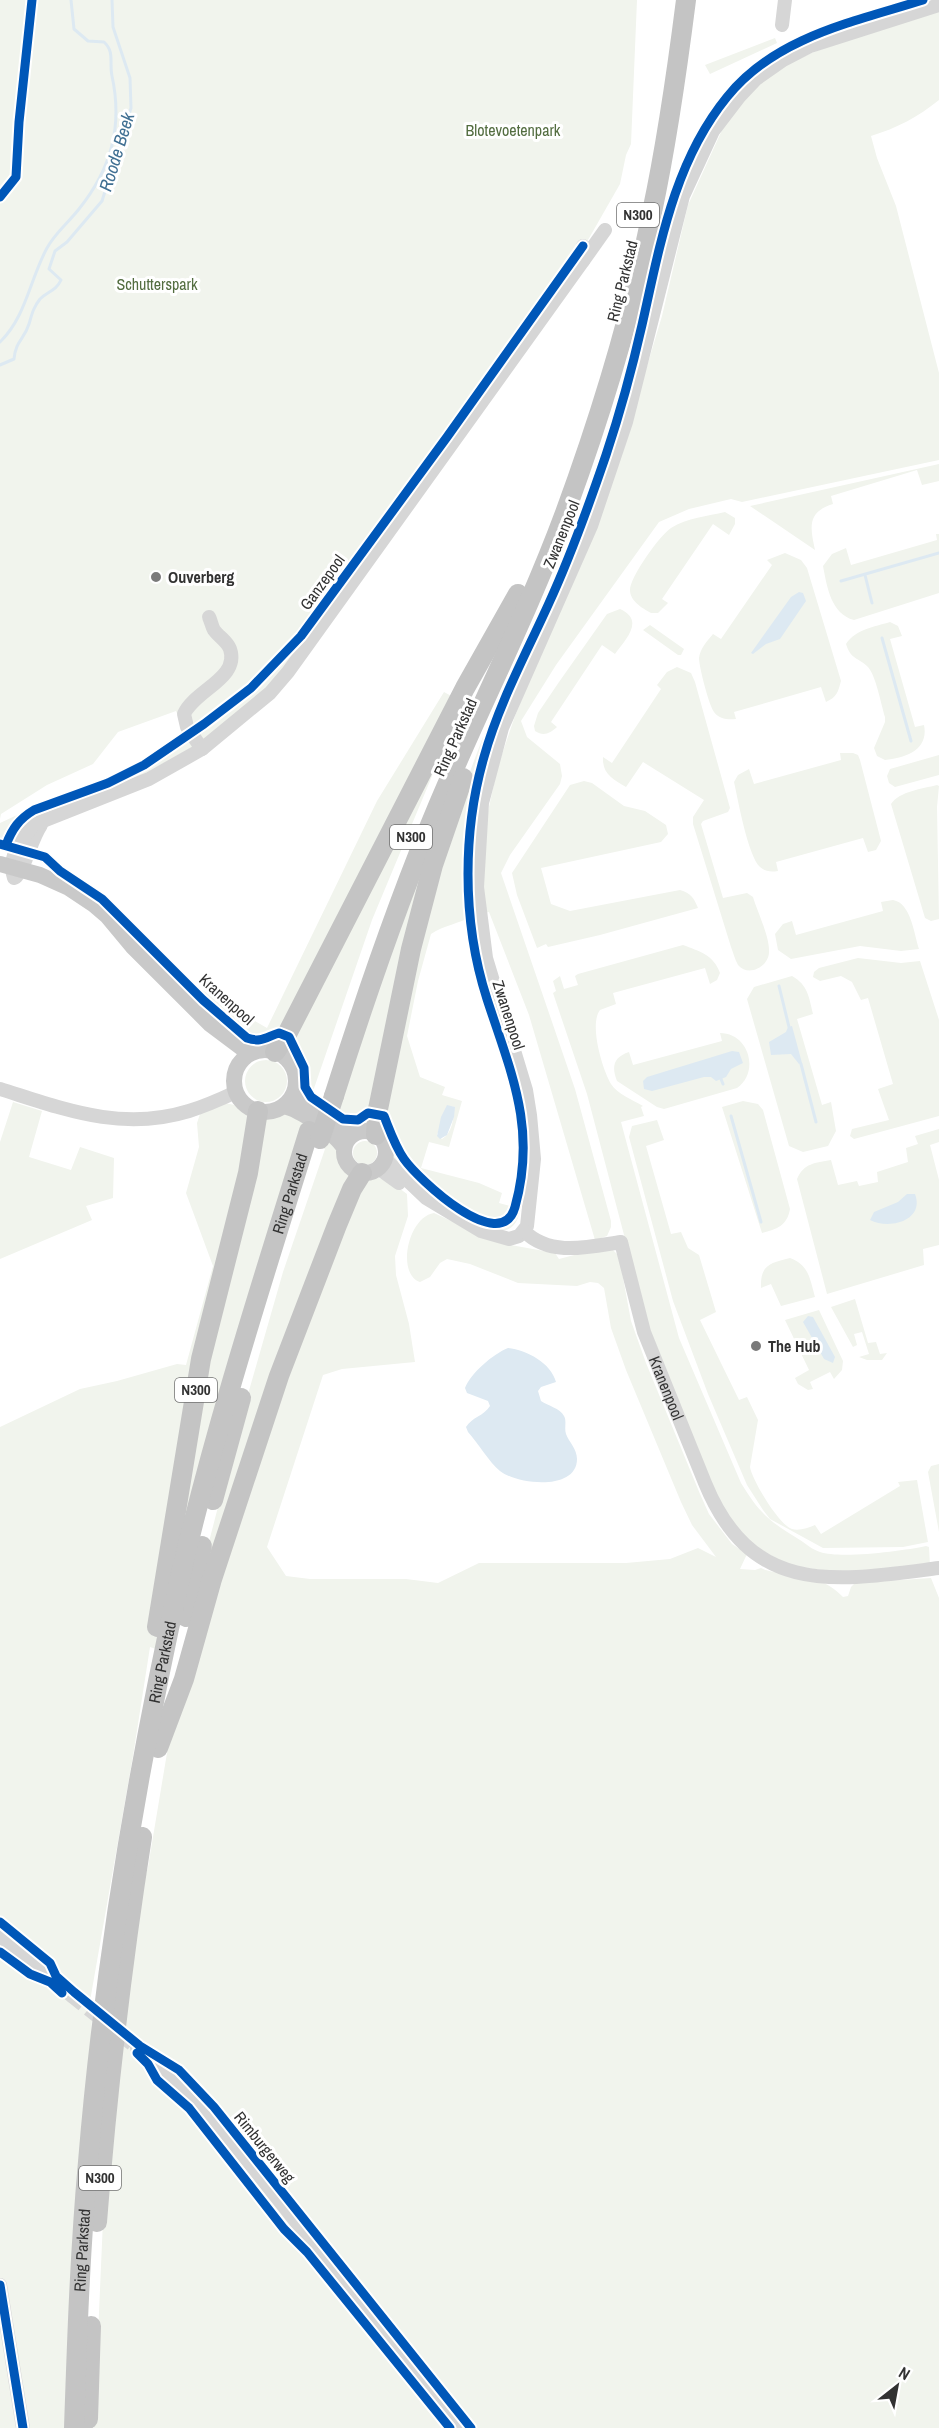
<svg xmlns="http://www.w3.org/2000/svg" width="939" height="2428" font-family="'Archivo Narrow',sans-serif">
<rect width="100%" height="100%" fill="#fff"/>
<!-- green -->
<path fill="#f1f4ed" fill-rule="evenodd" d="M0,0H637L631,144L626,155L620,184L572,268L291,659L264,691L210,737L137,778L43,814L13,846L0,843V823C62,793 131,775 186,733L176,711L118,732L93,764L47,785L1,814L0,819Z
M939,11V100C918,117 897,128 871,136L877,158L896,206L939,373V460L742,502L731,499L689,509L659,522L556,665L521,721L527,737L560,764L562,776L560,784L510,855L501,873L575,1089L611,1221V1227L607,1236L595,1240L529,1015L489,912L484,913L482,892L485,825L498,766L515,716L616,470L662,316L688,205L727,119L752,89L791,62L821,49Z
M775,38L777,43L710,74L705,65Z
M939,464V481L922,485L917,470L831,496L833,504C807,512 810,527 815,550L750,506Z
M725,512L735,518V524L729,535L713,524L662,599L668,603L658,613H651C642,608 630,601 630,590C630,577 660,535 671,528C687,518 708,516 725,512Z
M936,534H939V593L854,620C831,614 827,587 823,566L832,554L846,548L851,565L937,540Z
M785,553L801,560L807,568L841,681C838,692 837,697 826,702L821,687L734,712L736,719C728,720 719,719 714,712C709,705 699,667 699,658C700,649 707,641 713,634L721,639L772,565L767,560Z
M620,609C645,620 626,639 615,654L602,645L551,722L557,727C550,733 544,737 535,731L534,726L538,713L559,682L607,614Z
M890,622L898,626L902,636L890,639L915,727L924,725C929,750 906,758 885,760L877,756L874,748L885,722V717C881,704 876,676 868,667C858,657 851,660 846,644C856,629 874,627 890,622Z
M650,625L684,649L681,655H678L643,630Z
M677,667L691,673L695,682L730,808L728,812L703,821L701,824L723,898L747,893L753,897C757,911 770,937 769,952C769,966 749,978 738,965C735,960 733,952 731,947L693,824V817L704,800L643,762L626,787C613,779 602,774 603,757L612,763L661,689L657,685L667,672Z
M444,692L455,698L286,1026L267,1047L244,1045L198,1005L202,990L267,1028L377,801Z
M460,709L372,920L310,1100L301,1088L300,1074L293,1059L283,1050Z
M483,737L494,742L472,870V916C459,924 444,925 431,934L418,981L407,1036L420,1077L445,1087L442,1095L462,1101L449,1147L429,1142L421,1168L479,1183L502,1193L499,1203L521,1209C518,1218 516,1227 506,1230C483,1236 407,1180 393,1161C390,1157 391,1152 390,1148C388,1142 384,1137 381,1131L421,924L460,798ZM447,1106L454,1107C454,1119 452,1133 442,1139L437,1135Z
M840,753H853L858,755L860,760L881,841L876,850L868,852L863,838L776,862L778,871C771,872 766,872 760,867C748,856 738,800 734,782L738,775L749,769L754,784L841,760Z
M939,755V775L895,787L889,783L887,776L890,769Z
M584,781L592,783L624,806L645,811L666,825L668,834L661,842L541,868L551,904L570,911L680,890C691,893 694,898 698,908L600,935L548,947L546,944L537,948L517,895L512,873L570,785Z
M937,785L939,786L937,807L939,919L931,921L925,918L891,804C900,791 922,789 937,785Z
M427,850L370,1128L355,1129L334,1120L384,960Z
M893,900C911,903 914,934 919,949L901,951L860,946L791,959L778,950L775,934L783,924L792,921L796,935L883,911L881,902Z
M683,945C699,951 714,955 720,973L717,980L710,984L705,968L613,993L616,1004L600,1010C589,1024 602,1069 611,1084C617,1094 633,1100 643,1106L641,1107L644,1116L621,1122L679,1338L741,1483C760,1514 769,1521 800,1540C806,1544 813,1550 820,1552C841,1559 903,1551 926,1546L929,1547L930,1566L842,1573L788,1565L749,1543L725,1515L649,1330L587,1094L553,993L556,991L553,981L560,976L564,989L578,985L575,976L578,974Z
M858,958L901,963L920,961L939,1020V1116L854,1139L850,1136L852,1129L889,1120L878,1089L893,1084L868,998L861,1000L852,982L841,976L820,981L813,977L814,972L819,968Z
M792,976C808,985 809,997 813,1014L797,1019L822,1105L831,1102L836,1131L828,1146L803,1152L789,1146L747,999L754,987Z
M720,1033C749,1033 760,1072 737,1088L664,1109L657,1107L617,1081C611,1066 614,1057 629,1052L633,1065L722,1041Z
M245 1081a21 21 0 1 1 42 0a21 21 0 1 1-42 0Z
M743,1101L758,1104L763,1110L790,1209C787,1226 777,1229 762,1233L722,1107Z
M13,1102L42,1111L29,1157L71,1170L80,1147L114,1158L113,1198L86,1206L92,1220L0,1259V1142Z
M225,1103L239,1106L251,1117L292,1112L335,1144L342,1163L354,1176L368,1179L379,1178L395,1185L407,1194L408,1216L395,1256L396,1275L409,1324L415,1362L342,1369L323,1375L267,1547L286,1576L310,1579H406L438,1583L479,1563H626L670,1559L698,1548L716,1557L692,1525L681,1502L626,1370L611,1328L604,1288L598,1283L590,1282L577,1286L518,1283L470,1264L447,1259L440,1263L430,1277L420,1282C396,1274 408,1217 434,1213L499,1243L555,1253L559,1259L582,1253L613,1250L619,1256L631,1321L646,1363L700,1494L709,1514L732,1544L747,1554L740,1569L755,1570L761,1568C769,1572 776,1572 785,1573C807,1576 827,1580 843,1597L848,1596L851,1587L855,1583L931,1578L939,1598V2428H467L222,2122L174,2071L172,2072L144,2045L139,2043L209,2121L455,2428H94L104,2197L141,1893L148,1867L167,1753L204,1561L240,1422L283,1272L325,1149L299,1134L159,1650L150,1647L133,1756L90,2001L93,2003L69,2428H0V1955L13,1963L18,1958L73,1990L65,1978L51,1974L0,1929V1427L80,1389L117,1381L177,1364L186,1365L213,1266L186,1193L199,1147L197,1123L201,1111Z
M657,1120L664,1140L646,1146L671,1234L681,1232L688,1248L699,1255L716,1312L700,1320L739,1400L747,1397L758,1420L750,1467C752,1480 779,1525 792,1529C799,1531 808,1528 815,1525L821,1534L900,1486L898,1482L917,1480L928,1542L903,1547L823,1548L770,1519L763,1510L747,1485L708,1394L673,1301L629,1137L632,1126Z
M939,1129V1142L930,1145L939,1180V1245L923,1249L924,1265L827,1294L797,1179C804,1163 815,1163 831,1160L838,1185L857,1181L859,1186L878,1182L877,1172L908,1162L906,1148L918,1144L915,1136Z
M353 1153a12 12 0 1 1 24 0a12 12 0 1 1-24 0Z
M790,1258C809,1265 810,1279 815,1297L781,1306L771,1284L761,1288C760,1265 770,1263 790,1258Z
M855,1299L868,1343L876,1342L880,1354L887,1353L882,1360H867L859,1357L869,1354L862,1332L854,1334L857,1345L853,1347L831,1307Z
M819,1310L843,1361L842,1370L834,1379L830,1372L810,1382L813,1389L808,1390L798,1384L795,1378L809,1370L785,1320Z
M939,1464V1532L928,1472L931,1466Z"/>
<!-- water -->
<path fill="#dde9f2" d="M799,592L803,593L806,601L780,639L766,644L753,654L751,653L791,597Z
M792,1026L802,1063L799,1064L791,1054L771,1055L769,1042L786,1032L788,1027Z
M732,1051L739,1052L743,1063L731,1069L726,1077L716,1081L711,1077H704L652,1091L644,1089L643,1081L647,1077Z
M447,1105L455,1107L454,1117L447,1135L440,1139L437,1136L441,1117Z
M907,1194H915C925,1221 889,1230 870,1220L874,1212L898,1202Z
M808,1316L813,1317L835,1357L833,1363L824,1359L803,1322Z
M508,1348C527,1350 551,1363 556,1382L541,1387L538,1391L541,1401C548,1406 560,1408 564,1416C567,1421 564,1428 566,1434C569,1442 577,1449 577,1459C577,1491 518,1485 500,1471C489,1462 478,1443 468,1432L466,1427C472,1417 484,1416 490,1406L488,1401L467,1393L465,1388C471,1373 493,1354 508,1348Z"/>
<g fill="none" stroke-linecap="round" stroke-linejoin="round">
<!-- stream -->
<path stroke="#dde9f2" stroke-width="3" d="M0,342C26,317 30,279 47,248C55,233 68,223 79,209C111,169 123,127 112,76C109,63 115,52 104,42L88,41L74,29L71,0
M0,365L14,359C16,340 24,340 29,324C32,314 33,308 40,299C48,291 56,291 61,280L49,269L55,251L67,242L102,201L131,108L130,78L113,27L112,0
M865,575L872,603
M841,581L939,553
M882,638L911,741
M779,986L789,1027
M801,1064L816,1122
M721,1079L723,1084
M731,1116L761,1222"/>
<!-- minor-tunnel -->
<path stroke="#d6d6d6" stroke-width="14" stroke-dasharray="14 7" stroke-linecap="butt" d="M72,1996L137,2048"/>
<!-- minor -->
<g stroke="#d6d6d6" stroke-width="14">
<path d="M782,25L785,0"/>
<path d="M583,261L605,230"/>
<path d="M202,749L187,727L184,714C195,690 240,678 230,649C227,641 219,637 214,630C212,627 211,621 209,617"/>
<path d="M16,877C27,864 30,842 41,825"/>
<path d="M14,878L11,866L16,848L33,825L149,779L202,749L270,693L288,672L583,261V246"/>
<path d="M0,1089C64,1109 121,1132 189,1111C205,1106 221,1099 236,1092"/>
<path d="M385,1159L426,1198L481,1231L509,1239L519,1236L527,1226L534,1159L530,1115L526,1090L486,958L477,887L482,803L502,728L591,526L626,422L683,196L713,131L739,97L756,79L783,60L810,46L939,5"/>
<path d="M378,1168L399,1183"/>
<path id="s1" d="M524,1231C550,1257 588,1247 621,1242L644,1332L705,1483C752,1598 837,1581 939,1568"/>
<path d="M0,1936L72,1996"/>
<path d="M137,2048L173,2080L232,2141L460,2428"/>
<path d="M0,2285L23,2428"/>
</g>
<!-- major -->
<path stroke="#c9c9c9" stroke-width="16" d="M0,864L40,875L69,888L93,904L107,916L132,946L210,1024L250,1054
M234 1081a31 31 0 1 1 62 0a31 31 0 1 1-62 0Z
M295,1091L301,1099L354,1134
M283,1106C299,1109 336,1134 344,1148
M344 1152a21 21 0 1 1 42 0a21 21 0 1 1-42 0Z"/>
<!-- highway -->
<g stroke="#c4c4c4" stroke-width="20">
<path d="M275,1052L286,1036L465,688L518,594"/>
<path d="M334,1096C365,998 398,901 438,806C479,708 528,613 565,513C601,415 632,314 652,212C667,142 677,71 686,0"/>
<path d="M376,1135L377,1114L411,949L433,865L463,778"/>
<path d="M213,1500L241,1398"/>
<path d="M186,1617L202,1546"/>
<path d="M157,1627L201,1359L248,1173L258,1111"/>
<path d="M158,1748L184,1679L212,1579L279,1376L337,1225L352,1189L362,1173"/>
<path d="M97,2222C107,2093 122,1964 142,1837"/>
<path d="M88,2419L91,2326"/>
<path id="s2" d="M74,2428C77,2339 80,2251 88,2162C104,1966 137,1771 180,1578C215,1427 263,1279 309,1131"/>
</g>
<!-- highway-bridge -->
<path stroke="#c4c4c4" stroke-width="20" d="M320,1139L334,1096"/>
<!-- cycleway casing -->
<g stroke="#fff" stroke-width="13">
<path id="cycleway" d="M0,197L16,177L19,122L32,0
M0,844L45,857L60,871L102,899L203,1000L247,1038C261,1043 266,1037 279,1033L289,1037L304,1068L305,1087L311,1097L343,1119L358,1120L368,1113L384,1116C390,1131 395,1146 404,1159C418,1179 501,1257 515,1207C537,1128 511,1073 487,999C474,959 468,916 468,874C468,835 473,795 484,757C499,703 526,654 549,603C571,555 589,505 606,455C620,413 632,369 642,325C660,245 674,162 727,97C775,37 853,22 923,0
M6,845C12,829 19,819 34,810L108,783L144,765L204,724L251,688L301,636L447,437L583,246
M0,1922L50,1963L56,1976L74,1992L140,2046L179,2070L214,2107L471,2428
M0,1952L30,1974L50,1982L62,1993
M137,2053L148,2064L157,2080L189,2108L284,2229L307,2252L450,2428
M0,2285L23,2428"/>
</g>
<!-- cycleway -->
<use href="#cycleway" stroke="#0057b8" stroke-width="9"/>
</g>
<!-- markers -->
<g fill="#7a7a7a" stroke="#fff" stroke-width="2">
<circle cx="156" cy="577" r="6"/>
<circle cx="756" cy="1346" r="6"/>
</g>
<g text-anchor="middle" stroke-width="6" stroke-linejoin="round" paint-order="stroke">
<!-- shield labels -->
<g fill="#fff" stroke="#707070" stroke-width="1.5">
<rect x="617" y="203" width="42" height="24" rx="4.5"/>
<rect x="390" y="825" width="42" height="24" rx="4.5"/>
<rect x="175" y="1378" width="42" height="24" rx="4.5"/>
<rect x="79" y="2166" width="42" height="24" rx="4.5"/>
</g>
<g font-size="15" font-weight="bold" fill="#323232">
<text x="638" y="220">N300</text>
<text x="411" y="842">N300</text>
<text x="196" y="1395">N300</text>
<text x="100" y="2183">N300</text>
</g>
<!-- park labels -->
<g font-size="16" fill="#536d40" stroke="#fff">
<text x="513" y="136">Blotevoetenpark</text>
<text x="157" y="290">Schutterspark</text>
</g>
<!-- street labels -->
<g font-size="16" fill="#323232" stroke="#fff">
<text transform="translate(622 281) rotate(-76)" y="6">Ring Parkstad</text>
<text transform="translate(561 534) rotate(-68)" y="6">Zwanenpool</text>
<text transform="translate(322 582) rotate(-54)" y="6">Ganzepool</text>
<text transform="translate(455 737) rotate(-66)" y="6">Ring Parkstad</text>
<text transform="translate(227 999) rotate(42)" y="6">Kranenpool</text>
<text transform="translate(509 1015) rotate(72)" y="6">Zwanenpool</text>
<text dy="6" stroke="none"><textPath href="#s2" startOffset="1258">Ring Parkstad</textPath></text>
<text dy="6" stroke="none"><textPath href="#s1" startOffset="255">Kranenpool</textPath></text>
<text dy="6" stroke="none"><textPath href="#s2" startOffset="772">Ring Parkstad</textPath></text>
<text transform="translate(265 2147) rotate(51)" y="6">Rimburgerweg</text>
<text dy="6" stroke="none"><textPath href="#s2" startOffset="178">Ring Parkstad</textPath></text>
</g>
<!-- poi labels -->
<g font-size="16" font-weight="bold" fill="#323232" stroke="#fff" text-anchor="start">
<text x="168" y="583">Ouverberg</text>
<text x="768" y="1352">The Hub</text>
</g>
<!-- water labels -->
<g font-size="18" font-style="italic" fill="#417093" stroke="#fff">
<text transform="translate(117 152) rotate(-73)" y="6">Roode Beek</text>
</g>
</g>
<!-- north arrow -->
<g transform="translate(897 2386) rotate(31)" stroke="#ffffff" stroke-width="4.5" paint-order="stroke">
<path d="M0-4.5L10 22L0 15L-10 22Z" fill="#323232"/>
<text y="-9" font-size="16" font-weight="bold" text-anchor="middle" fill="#323232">N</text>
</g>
</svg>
